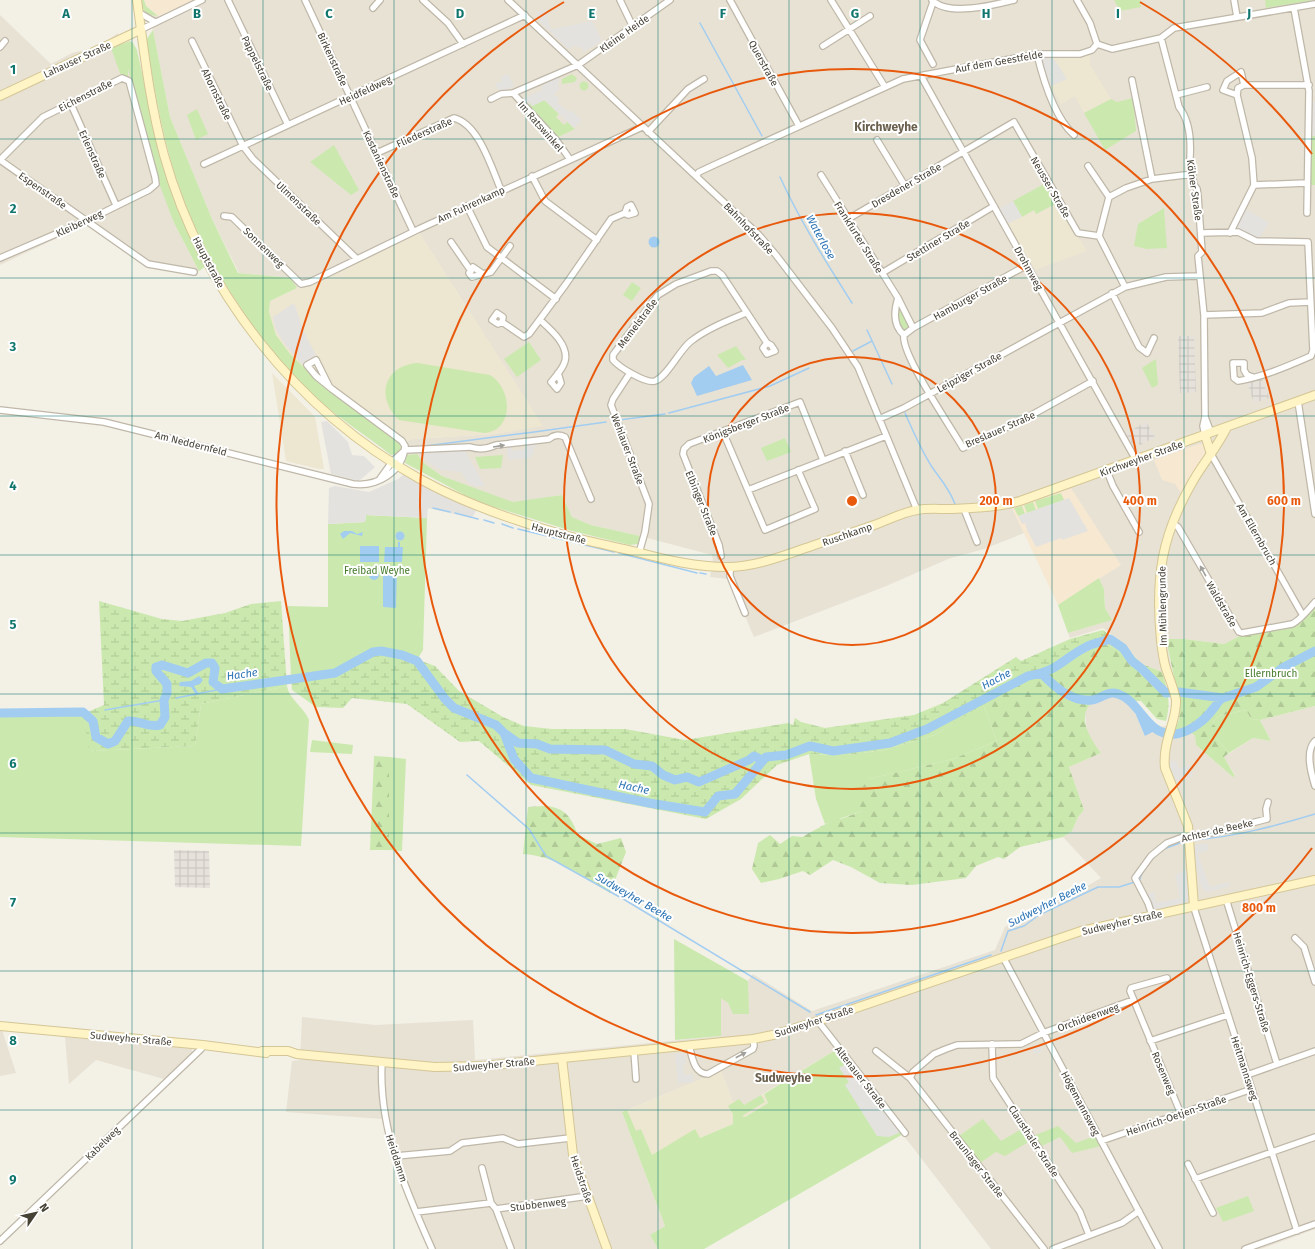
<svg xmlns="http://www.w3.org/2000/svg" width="1315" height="1249" font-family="'Fira Sans',sans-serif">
<defs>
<pattern id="industrial-grid" width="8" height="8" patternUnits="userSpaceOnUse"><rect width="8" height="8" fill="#e6e2db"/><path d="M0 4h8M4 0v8" fill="none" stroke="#c7c3bd"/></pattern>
<pattern id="forest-firs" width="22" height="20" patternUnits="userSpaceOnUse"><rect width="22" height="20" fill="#cbe9ae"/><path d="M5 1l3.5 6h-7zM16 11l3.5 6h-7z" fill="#b0c996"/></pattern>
<pattern id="wetland-marsh" width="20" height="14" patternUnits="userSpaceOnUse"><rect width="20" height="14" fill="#cbe9ae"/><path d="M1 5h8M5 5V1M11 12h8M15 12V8" fill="none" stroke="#b0c996"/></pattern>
</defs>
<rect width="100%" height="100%" fill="#f3f0e6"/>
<!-- residential -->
<path fill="#e8e2d4" d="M197,0H1315V603L1301,619L1242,635L1224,644L1184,639L1166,640L1172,670L1162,672L1142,664L1123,643L1103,628L1070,638L1068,633L1111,620L1105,608L1104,589L1099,578L1121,565L1012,508L1024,533L984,549L948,559L884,587L754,637L729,579L710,577L713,561L712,555L640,536L591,525L572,517L562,495L513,503L442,476L425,464L417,454L407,455L405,459L397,454L400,443L413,439L494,434L542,425L418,231L297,288L291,278L239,273L212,219L170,117L153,30L148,15L159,16Z
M0,15L51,64L72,53L88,49L108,40L118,33L174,223L199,271L194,275L145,267L87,224L0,265Z
M1113,694L1127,702L1136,715L1144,734L1154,732L1158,727L1165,726L1174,731L1186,727L1195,736L1196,745L1233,777L1235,775L1224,757L1253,738L1271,741L1260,720L1315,706V1229L1261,1249H991L837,1049L743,1106L733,1102L721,1071L622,1112L665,1226L650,1235L658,1249H430L393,1158L382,1119L286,1112L292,1061L300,1060L302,1017L375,1025L473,1020L475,1060L517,1056L721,1036V997L728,1003L734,1014H748V981L753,974L812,1011L995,950L1005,927L1027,914L1075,893L1101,878L1063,837L1072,831L1078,817L1084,810L1069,767L1101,753L1087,734L1085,713L1090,702Z
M0,1030H2L16,1073L0,1076Z
M65,1037L192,1048V1053L164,1079L96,1060L69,1084Z"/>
<!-- commercial -->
<path fill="#f6e8d1" d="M144,0H197L158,16L146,6Z
M1199,444H1204L1206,449L1205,455L1181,493L1175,484L1162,480L1154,460Z
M1071,488L1121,565L1058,605L1012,508Z"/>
<!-- industrial -->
<path fill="url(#industrial-grid)" d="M1178,336H1194L1196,392L1180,393Z
M1261,376L1269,398L1254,403L1247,382Z
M1146,422L1155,437L1140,445L1138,442L1131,443L1126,433Z
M174,850L209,851L210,888L175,887Z"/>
<!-- education -->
<path fill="#ede6d0" d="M1090,52V65L1111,99L1084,113L1075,96L1061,104L1051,86L1066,78L1052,56Z
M1057,203L1087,251L1035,270L1007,224L1034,210L1037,214Z
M418,231L543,426L494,434L413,439L400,443L329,391L290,354L276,335L269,312L270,301Z
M272,373L315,417L324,469H319L286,461Z
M721,1071L733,1102L739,1099L744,1105L764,1094L768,1103L733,1124L700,1138L695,1130L652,1155L641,1129L636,1132L627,1110Z"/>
<!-- green -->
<path fill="#cbe9ae" d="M140,0H144L146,6L158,16C146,15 143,12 140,0Z
M1114,0H1140L1141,7L1120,11Z
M1265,0H1314L1266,8Z
M153,30L170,117L212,219L238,273L291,278L297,288L270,301L269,312L276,335L290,354L329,391L400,443L401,448L397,454L391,455C368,437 343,421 321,402C265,353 209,268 183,198C164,147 155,93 146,40Z
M130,41L133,43L137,50C147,95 156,141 170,186C179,214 193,240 206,266L199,271L174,223L157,178L128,69V77L121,76L111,48Z
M572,74L577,78L575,82L562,84V79Z
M579.5 86a4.5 4.5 0 1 1 9 0a4.5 4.5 0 1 1-9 0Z
M1133,98L1136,131L1105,150L1084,113L1111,99L1117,102Z
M544,100L559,114L556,117L564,125L567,122L575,129L558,137L527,105L530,103L532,106Z
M197,109L208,134L196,140L187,115Z
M1311,136H1315V185H1310Z
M334,145L359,190L351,195L310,162Z
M1046,183L1057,203L1036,214L1034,210L1022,217L1013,201Z
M1164,208L1167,248L1147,249L1134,246L1138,224Z
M632,282L641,288L632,301L623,295Z
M899,301L911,327L904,333C896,326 896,311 899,301Z
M529,342L541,360L517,377L504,359Z
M736,346L746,360H742L728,368L717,355Z
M1156,359L1158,385L1152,388L1142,368Z
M418,363L490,375C513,389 514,431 484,433L399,420C375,398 384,365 418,363Z
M785,438L791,452L767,461L761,448Z
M417,454L425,464L442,476L513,502L562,495L572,517L591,525L640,536L638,544L630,545L572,531L494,507L468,497L405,463L407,455Z
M503,455L501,468L480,469L475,457Z
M1061,493L1064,500L1038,509L1035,501Z
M1033,502L1036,510L1027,513L1024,505Z
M1022,506L1025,514L1018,516L1014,508Z
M366,515L427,518L423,650L417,660L402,654L381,649L372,650L335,671L291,677L288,606L328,607V524L365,522Z
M1099,578L1104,589L1105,608L1112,620L1068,633L1058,605Z
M287,686C289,699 304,707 309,720L301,846L0,837V716L83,714L90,751L195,746L201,704Z
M983,704L997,741L953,759L869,779L862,811L825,824L816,799L809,754L848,755L884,750L935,735Z
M1246,710L1251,719L1260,720L1271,741L1253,738L1229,753L1215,737L1212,723L1219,716Z
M312,740L353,745L352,754L310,752Z
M389,757L406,759L402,851L389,850Z
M674,939L748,981L749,1014H733L728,1003L721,998V1036L675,1040Z
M837,1049L903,1134L704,1249H658L650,1235L665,1226L622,1112L627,1110L636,1131L641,1129L652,1155L695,1129L700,1138L733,1124V1114L728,1106L739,1099L744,1105L761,1095L765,1102L742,1116L745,1117L768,1103L764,1094Z
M983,1119L1001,1141L1023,1128L1030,1141L1005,1156L996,1152L980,1163L959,1136Z
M1058,1126L1076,1143L1095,1136L1101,1146L1072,1153L1060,1137L1040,1147L1033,1136Z
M1248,1196L1254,1211L1223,1222L1216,1208Z"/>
<!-- forest -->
<path fill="url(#forest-firs)" d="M1315,603V706L1260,720L1251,719L1246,710L1219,716L1212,723L1219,730L1215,737L1229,753L1224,757L1235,776L1233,777L1196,745L1195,736L1186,727L1174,731L1179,720L1180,705L1166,639H1184L1224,644L1242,635L1292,625Z
M1100,643L1112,647L1123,655L1122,644L1142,664L1162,672C1168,690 1171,703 1166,721L1157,719L1141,701C1126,702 1128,695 1117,691C1111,689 1104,693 1099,696C1074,713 1087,734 1101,753L1069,767L1084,810L1078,817L1072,831L1063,837L1020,847L1004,859L998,857L976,866L966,878L912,885L880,883L851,867L833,860L810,875L803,871L779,879L761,883L752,869L758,843L770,835L780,844L792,836L802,837L835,819H841L862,811L856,795L869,779L953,759L997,741L983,704L1018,683L1056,669L1086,648Z
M374,756L389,757V850H370Z
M544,806C565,807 571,817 578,835L597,844L621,838L626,852L610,893C583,876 556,856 523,854L528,807Z"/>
<!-- wetland -->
<path fill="url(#wetland-marsh)" d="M99,601L162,619L182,621L225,613L251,604L281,601L287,686L201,704L195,746L89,751L83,714L104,705Z
M1103,630L1122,644L1123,655L1112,647L1100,643L1086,648L1056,669L1018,683L935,735L884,750L848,755L809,754L777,765L741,799L706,819L531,785L479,741L460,742L407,704L352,698L343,708L316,707L292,690L291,677L335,671L372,650L381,649L402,654L435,666L459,691L503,717L524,726L552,729H625L685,740L788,723L793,725L795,718L801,722L825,728L914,715L943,703L1016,657L1021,661L1070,639Z"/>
<!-- parking -->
<path fill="#e4e2df" d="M546,10L550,28L553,29L592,21L602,41L584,52L581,47L578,48L576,45L568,49L538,20L536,12Z
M1043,56H1052L1067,79L1051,86L1041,63Z
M508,74L514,86L500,93L495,84L502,81L501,77Z
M560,75L558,86L560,88L552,97L555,95L560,99L557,102L569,112L571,110L582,120L574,128L545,100L532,106L530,103L527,105L524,98L542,90L541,87Z
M1311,102H1315V136H1311Z
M1013,201L1022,217L1007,224L999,209Z
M1244,208L1269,223L1258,239L1239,231L1237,228V222Z
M294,303L304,332L316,355L302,364L285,345L276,330L273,317Z
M327,421L348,442L352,455L364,456L375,467L359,481L331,474L321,422Z
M536,443V447H533L534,452L530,458L508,460L507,447L511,446L512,451L526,449V445Z
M464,449L485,486H476L468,483L461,472L441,470L430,464L419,453Z
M404,474L433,490L477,509L472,518L428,508L427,518L366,515L365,522L328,524L329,488L335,486L369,492L398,479Z
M1069,498L1088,531L1062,540L1061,538L1036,547L1027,530L1025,523L1022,524L1018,516Z
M1176,760L1179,769L1189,765L1193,776L1174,783L1167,763Z
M1207,843L1209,850L1199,853L1198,855L1210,887L1229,882L1230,886L1208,892L1204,890L1201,886L1192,846Z
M1187,869L1189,896L1188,900L1183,903L1152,910L1146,894L1154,892L1156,903L1180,898L1175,875Z
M1032.5 1049a4.5 4.5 0 1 1 9 0a4.5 4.5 0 1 1-9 0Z
M675,1054H685L686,1064L683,1065L684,1075L693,1074V1082L678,1083Z
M848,1063L901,1132L889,1137L877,1136L845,1085L849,1082L839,1068Z"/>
<!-- water -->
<path fill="#a2cdf1" d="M648.5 242a5.5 5.5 0 1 1 11 0a5.5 5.5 0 1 1-11 0Z
M743,365L752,380L697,396L691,383L694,377L709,366L716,376Z
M344,531H352L357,534L363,532L362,536L350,533L343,539L340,534Z
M395.5 536a4.5 4.5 0 1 1 9 0a4.5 4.5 0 1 1-9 0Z
M398,542H400V547H403L402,562H384L385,547H398Z
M360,546H379V562H360Z
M369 575a5 5 0 1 1 10 0a5 5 0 1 1-10 0Z
M383,570L397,571L396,608L383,607Z
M199,676L203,680L200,684L194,686L199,694L196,695L191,687L179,686L180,682L191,681Z
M1142,712L1156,724L1158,729L1145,736L1144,734L1136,715Z"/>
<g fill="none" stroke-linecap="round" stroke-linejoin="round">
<!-- stream -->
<path stroke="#a2cdf1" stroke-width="1.5" d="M700,23L762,136
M780,177C800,221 826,262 852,303
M867,330L892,384
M853,351L872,341
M669,413L770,386L809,368
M905,413C913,431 921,450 932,467C941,480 949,488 955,504
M619,420L665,414
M527,433L606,422
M418,447L526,433
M433,508L450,512
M455,513L478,519
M484,520L494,523
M502,524L513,528
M518,529L614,552
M619,553L697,573
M700,573L706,574
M176,698L222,689
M105,710L164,700
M83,712H90
M467,775L529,829L546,856L625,900L810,1012
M1193,840C1235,837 1275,826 1315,814
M1151,860L1164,849L1185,841
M1139,881L1143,871
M1001,951L1008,931L1024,926L1039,915L1098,887H1119L1135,882
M816,1015L991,955"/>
<!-- river -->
<path stroke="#a2cdf1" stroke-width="9" d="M1042,674C1055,687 1071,702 1092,700C1101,699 1108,690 1118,694C1141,701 1146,737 1176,734C1190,732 1205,720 1213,709C1217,705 1217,701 1223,698
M0,713L83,712L93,721L96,737L108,744L115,741L128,721C142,720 144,728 160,725L165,717L164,700L167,693V684L156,671V667L162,665L188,673L206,663H212L215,668L213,682L222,689L335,673L373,652L381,651L402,655L417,661L445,699L454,708L496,725L504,733L514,759L531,778L649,803L705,812L718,796L735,794L766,757L786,755L810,746L833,751L890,743L927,729L1028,676C1059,671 1062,659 1086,647C1093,643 1102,642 1110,639L1123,648L1132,661L1142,669L1166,693L1179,692L1223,698L1256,687L1284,667L1315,651
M504,733L518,743L537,744L550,749L605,750L634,764L652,766L663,775L675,780L687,777L699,782L749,760L754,756L762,760"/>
<!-- street casing -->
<g stroke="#bfb8a9" stroke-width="8">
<path id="street" d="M228,0L288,125
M305,0L413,231
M423,0L448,23L463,44
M508,0L715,194L759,235L776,255L832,328L858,367L917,510
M620,0L633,27
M730,0L799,126
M831,0L885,87
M932,0C948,17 994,5 1014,0
M1077,0L1090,23L1097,44
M1234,0L1237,17
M933,2L920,40L933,64
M373,8L380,0
M1294,8L1309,91L1307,213
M138,12L155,22
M140,30L202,0
M1161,38L1179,107C1190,121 1191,141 1190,157C1189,166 1193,177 1194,185L1197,189L1198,196L1202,252L1198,256L1204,315L1205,417L1203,426L1205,435
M192,41L243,146L253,159L357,259
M1097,44L1112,49L1161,38L1174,28L1315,4
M823,46L870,16
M0,47L5,41
M1037,54C1043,79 1054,117 1074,135
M1241,72L1244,85L1238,88L1237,95L1223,90L1227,81Z
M921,76L1136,460
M1132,80L1152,179
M1244,85H1309
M1176,95L1207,87
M491,99L501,94L513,93
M70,102L116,205
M648,132L688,89L704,79
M877,140L905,186
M377,153L454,118C479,124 492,169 501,190
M569,158L557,141L513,93L578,65L670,0
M0,160L148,264L194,272
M204,164L525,15
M1088,166L1109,197
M821,175L898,298L913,328
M532,176L545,201L597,240
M696,176L699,172L714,165L903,79L1037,54H1080L1092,50L1097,44
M1254,185L1306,183
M467,206L487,247L556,299
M224,216L232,217L301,284L310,282L419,229L642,127
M848,219L1014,122L1078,233L1099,236
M1201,233L1238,232L1256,241L1308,242L1313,350L1311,356C1288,366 1263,377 1238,381L1234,378L1233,363H1244V370L1247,375L1253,377
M1230,233L1254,185L1252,158L1237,95
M451,242L471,271
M0,258L86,221L149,190L156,184L155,177L129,81L122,78L43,117L0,160
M1027,265L913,328L904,335C900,353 952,429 963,448L1028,417L1093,381
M882,273L994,206
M483,274L472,277L469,273L473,267L483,274L491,272L510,246
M1125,287L1099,236L1109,197L1126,188L1152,179L1193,174
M1112,293L1139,347L1147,353L1154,338
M898,298C894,311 893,326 904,335
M746,313C727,321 706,329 690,342C679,351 667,377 655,381C646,384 619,367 613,360V355L658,295L676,284L711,271H717L722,275L767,343
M1204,315L1262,313L1289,303L1310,302
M540,320C551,330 569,345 565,361C563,369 556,376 551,382L557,389L561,383L558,373
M502,322L498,324L492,320L497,313L503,317L502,322L524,337L529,334L566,284L611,219L625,213L628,215L635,213L631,205L627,207L625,213
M767,343L771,345L775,351L767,354L763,348Z
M630,373L613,399L611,405L649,504L645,532L639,553
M1298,401L1315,514
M0,410L104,422L353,484C377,487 403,472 405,446L402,441L332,389L316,376L307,365L316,360L329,386
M1205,417L1211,433
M879,419L904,408L1125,287L1166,277L1199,276
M723,432L765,530L815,509L798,470
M845,451L863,495
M1211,454L1302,614
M1107,471L1113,486L1139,532
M379,480L392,462L405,450L470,447C479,450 487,449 496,445L549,439C553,435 559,434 565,437L591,499
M748,490L886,436
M964,509L977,542
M1172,523L1178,527L1239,632L1242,633L1292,624C1299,621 1310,608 1315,602
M721,556L719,545L683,454L684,449L689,444L800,402L823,460
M730,567V576L745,613
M1315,741C1305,751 1311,773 1315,786
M1226,899L1277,1064
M1194,906L1195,911L1297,1231
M1152,915L1148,903L1135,878L1151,856L1167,843L1183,837L1217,832L1267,819L1266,809L1268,802
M1295,938L1304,947L1315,982
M1003,957L1159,1249
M1167,978L1131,988L1130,991L1181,1114
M818,1021L905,1133
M1150,1041L1228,1015
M992,1044L993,1078L1080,1212L1089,1235
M689,1045C692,1057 694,1074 708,1074L753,1049L754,1046L753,1039
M634,1051L636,1079
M876,1051L910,1078
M382,1062C378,1128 406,1191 432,1249
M1247,1075L1315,1051
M1101,1141L1252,1089
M396,1156L450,1151L462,1143L503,1138L518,1144L570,1138
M1188,1164L1213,1213
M482,1168L491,1203L496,1209L588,1196
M1195,1179L1315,1137
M496,1209L511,1249
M416,1212L491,1203
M0,1241L201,1049L203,1045
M1044,1249L910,1078L913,1072L934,1054L946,1049L957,1045L1021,1044L1043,1033L1133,1000
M1053,1249L1122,1223L1139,1211
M1245,1249L1315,1224"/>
</g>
<!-- secondary casing -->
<g stroke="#d4c696" stroke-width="10">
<path id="secondary" d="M137,0C144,52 150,104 164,155C202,291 297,411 420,479C465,504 512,520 561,534C586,541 612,546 637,552C667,560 696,567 727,567C756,567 782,556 809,547C831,539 855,532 877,524C890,519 904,512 917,510C927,508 938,509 948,509C972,508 996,508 1020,501L1315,395
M0,96L140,30
M1205,435L1211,454
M1194,906L1188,826L1165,768C1162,741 1177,722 1176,700C1174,688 1168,676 1165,665C1163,657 1162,649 1161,641C1155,578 1161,536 1193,481C1204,462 1218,446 1227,427
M0,1026L203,1045L266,1053
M262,1051H288L297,1054L435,1067L484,1066L753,1039L773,1035L818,1021L1081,931L1315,880
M562,1058L573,1155L607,1249"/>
</g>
<!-- street -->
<use href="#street" stroke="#fff" stroke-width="5.5"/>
<!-- secondary -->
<use href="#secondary" stroke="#fff4c5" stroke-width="8"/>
</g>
<!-- one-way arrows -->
<defs><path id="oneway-solid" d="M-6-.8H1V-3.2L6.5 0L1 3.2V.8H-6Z"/></defs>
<g fill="#a2a09a">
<use href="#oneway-solid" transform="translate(499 446) rotate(-9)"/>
<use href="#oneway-solid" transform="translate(1203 571) rotate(-119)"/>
<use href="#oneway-solid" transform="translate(741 1055) rotate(-28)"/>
</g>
<!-- grid -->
<path fill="none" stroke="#0f766e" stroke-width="1" stroke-opacity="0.55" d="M132,0V1249M263,0V1249M394,0V1249M526,0V1249M658,0V1249M789,0V1249M920,0V1249M1052,0V1249M1184,0V1249M0,139H1315M0,278H1315M0,416H1315M0,555H1315M0,694H1315M0,833H1315M0,971H1315M0,1110H1315"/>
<!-- distance rings -->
<g fill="none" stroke="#e8590c" stroke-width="2">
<circle cx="852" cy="501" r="144"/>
<circle cx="852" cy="501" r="288"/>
<circle cx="852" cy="501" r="432"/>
<path d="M1312 848A576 576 0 1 1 564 2M1140 2A576 576 0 0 1 1312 154"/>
</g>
<g text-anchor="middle" stroke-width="4" stroke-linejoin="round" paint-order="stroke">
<!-- street labels -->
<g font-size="10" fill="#464135" stroke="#fff">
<text transform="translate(624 33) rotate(-35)" y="4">Kleine Heide</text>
<text transform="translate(77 59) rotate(-25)" y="4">Lahauser Straße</text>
<text transform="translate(333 59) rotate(65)" y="4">Birkenstraße</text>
<text transform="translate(999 61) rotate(-10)" y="4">Auf dem Geestfelde</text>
<text transform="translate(258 63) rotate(64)" y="4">Pappelstraße</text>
<text transform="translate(764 63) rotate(61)" y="4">Querstraße</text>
<text transform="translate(365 90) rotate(-25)" y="4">Heidfeldweg</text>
<text transform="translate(217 94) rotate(64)" y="4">Ahornstraße</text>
<text transform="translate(85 95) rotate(-27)" y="4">Eichenstraße</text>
<text transform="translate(541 126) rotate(49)" y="4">Im Ratswinkel</text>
<text transform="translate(424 132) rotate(-24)" y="4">Fliederstraße</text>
<text transform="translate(93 154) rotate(66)" y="4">Erlenstraße</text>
<text transform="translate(382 164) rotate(65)" y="4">Kastanienstraße</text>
<text transform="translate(906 185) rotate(-30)" y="4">Dresdener Straße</text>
<text transform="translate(1051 187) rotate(60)" y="4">Neusser Straße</text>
<text transform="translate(43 190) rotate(35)" y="4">Espenstraße</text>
<text transform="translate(1195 190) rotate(82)" y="4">Kölner Straße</text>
<text transform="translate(299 203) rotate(44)" y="4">Ulmenstraße</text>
<text transform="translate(471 204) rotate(-25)" y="4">Am Fuhrenkamp</text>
<text transform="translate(79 223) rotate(-25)" y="4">Kleiberweg</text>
<text transform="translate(749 228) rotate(46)" y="4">Bahnhofstraße</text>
<text transform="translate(859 237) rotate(58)" y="4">Frankfurter Straße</text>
<text transform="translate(938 240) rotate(-31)" y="4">Stettiner Straße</text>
<text transform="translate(264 247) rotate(44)" y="4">Sonnenweg</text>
<text transform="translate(209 262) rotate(62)" y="4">Hauptstraße</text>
<text transform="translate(1029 268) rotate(61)" y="4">Drohmweg</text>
<text transform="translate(970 297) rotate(-29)" y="4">Hamburger Straße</text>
<text transform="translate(637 323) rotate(-53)" y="4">Memelstraße</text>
<text transform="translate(969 372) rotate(-29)" y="4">Leipziger Straße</text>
<text transform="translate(746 423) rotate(-21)" y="4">Königsberger Straße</text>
<text transform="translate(1000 429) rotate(-24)" y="4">Breslauer Straße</text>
<text transform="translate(191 443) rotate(14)" y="4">Am Neddernfeld</text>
<text transform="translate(628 449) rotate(69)" y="4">Wehlauer Straße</text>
<text transform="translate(1141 458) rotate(-20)" y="4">Kirchweyher Straße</text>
<text transform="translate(702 503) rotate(68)" y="4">Elbinger Straße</text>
<text transform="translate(559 533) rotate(15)" y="4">Hauptstraße</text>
<text transform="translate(847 534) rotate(-19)" y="4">Ruschkamp</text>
<text transform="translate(1257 534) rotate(60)" y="4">Am Ellernbruch</text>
<text transform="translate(1222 604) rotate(60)" y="4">Waldstraße</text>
<text transform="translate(1162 606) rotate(-91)" y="4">Im Mühlengrunde</text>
<text transform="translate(1217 830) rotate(-13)" y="4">Achter de Beeke</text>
<text transform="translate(1122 922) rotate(-13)" y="4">Sudweyher Straße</text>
<text transform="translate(1252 982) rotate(73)" y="4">Heinrich-Eggers-Straße</text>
<text transform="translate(1088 1017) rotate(-20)" y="4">Orchideenweg</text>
<text transform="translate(814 1021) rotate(-18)" y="4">Sudweyher Straße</text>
<text transform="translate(131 1038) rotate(5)" y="4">Sudweyher Straße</text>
<text transform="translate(494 1064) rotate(-5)" y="4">Sudweyher Straße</text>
<text transform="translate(1245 1068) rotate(72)" y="4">Heitmannsweg</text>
<text transform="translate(1164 1073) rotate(67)" y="4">Rosenweg</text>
<text transform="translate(861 1077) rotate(52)" y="4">Altenauer Straße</text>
<text transform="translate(1081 1103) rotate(62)" y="4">Högemannsweg</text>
<text transform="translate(1176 1115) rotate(-19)" y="4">Heinrich-Oetjen-Straße</text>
<text transform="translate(1034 1141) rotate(57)" y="4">Clausthaler Straße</text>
<text transform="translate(102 1143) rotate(-44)" y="4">Kabelweg</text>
<text transform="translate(397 1158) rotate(72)" y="4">Heiddamm</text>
<text transform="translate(977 1164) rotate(52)" y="4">Braunlager Straße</text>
<text transform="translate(582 1179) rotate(71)" y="4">Heidstraße</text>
<text transform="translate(538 1204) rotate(-7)" y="4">Stubbenweg</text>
</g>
<!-- park labels -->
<g font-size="10" fill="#437928" stroke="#fff">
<text x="377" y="574">Freibad Weyhe</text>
<text x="1271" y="677">Ellernbruch</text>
</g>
<!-- water labels -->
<g font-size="11" font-style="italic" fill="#2d74b4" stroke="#fff">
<text transform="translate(821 237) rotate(61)" y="4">Waterlose</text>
<text transform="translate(242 674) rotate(-8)" y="4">Hache</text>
<text transform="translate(996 679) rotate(-28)" y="4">Hache</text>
<text transform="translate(634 787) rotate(12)" y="4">Hache</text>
<text transform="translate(634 897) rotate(30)" y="4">Sudweyher Beeke</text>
<text transform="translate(1047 904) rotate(-27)" y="4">Sudweyher Beeke</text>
</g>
<!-- quarter labels -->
<g font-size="12" font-weight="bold" fill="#695f4c" stroke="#fff">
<text x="886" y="131">Kirchweyhe</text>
<text x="783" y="1082">Sudweyhe</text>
</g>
</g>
<g font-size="13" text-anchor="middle" font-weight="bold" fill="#0f766e" stroke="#fff" stroke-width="4" stroke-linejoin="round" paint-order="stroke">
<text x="66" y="18">A</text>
<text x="197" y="18">B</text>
<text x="329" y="18">C</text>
<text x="460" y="18">D</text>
<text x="592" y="18">E</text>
<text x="723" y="18">F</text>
<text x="855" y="18">G</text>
<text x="986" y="18">H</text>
<text x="1118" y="18">I</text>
<text x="1249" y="18">J</text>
<text x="13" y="74">1</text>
<text x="13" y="213">2</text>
<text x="13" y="351">3</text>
<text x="13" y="490">4</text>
<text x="13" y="629">5</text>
<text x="13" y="768">6</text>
<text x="13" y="907">7</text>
<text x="13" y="1045">8</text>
<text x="13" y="1184">9</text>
</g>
<circle cx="852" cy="501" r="6" fill="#e8590c" stroke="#fff" stroke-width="2"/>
<g font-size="12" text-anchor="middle" font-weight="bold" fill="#e8590c" stroke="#fff" stroke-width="4" stroke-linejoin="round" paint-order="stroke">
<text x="996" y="505">200 m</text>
<text x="1140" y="505">400 m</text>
<text x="1284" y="505">600 m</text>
<text x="1259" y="912">800 m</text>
</g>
<!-- north arrow -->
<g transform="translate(36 1213) rotate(56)" stroke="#ffffff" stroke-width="3" paint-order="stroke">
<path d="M0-3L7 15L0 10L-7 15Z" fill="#464135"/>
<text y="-6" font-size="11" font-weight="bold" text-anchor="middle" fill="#464135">N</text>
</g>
</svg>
